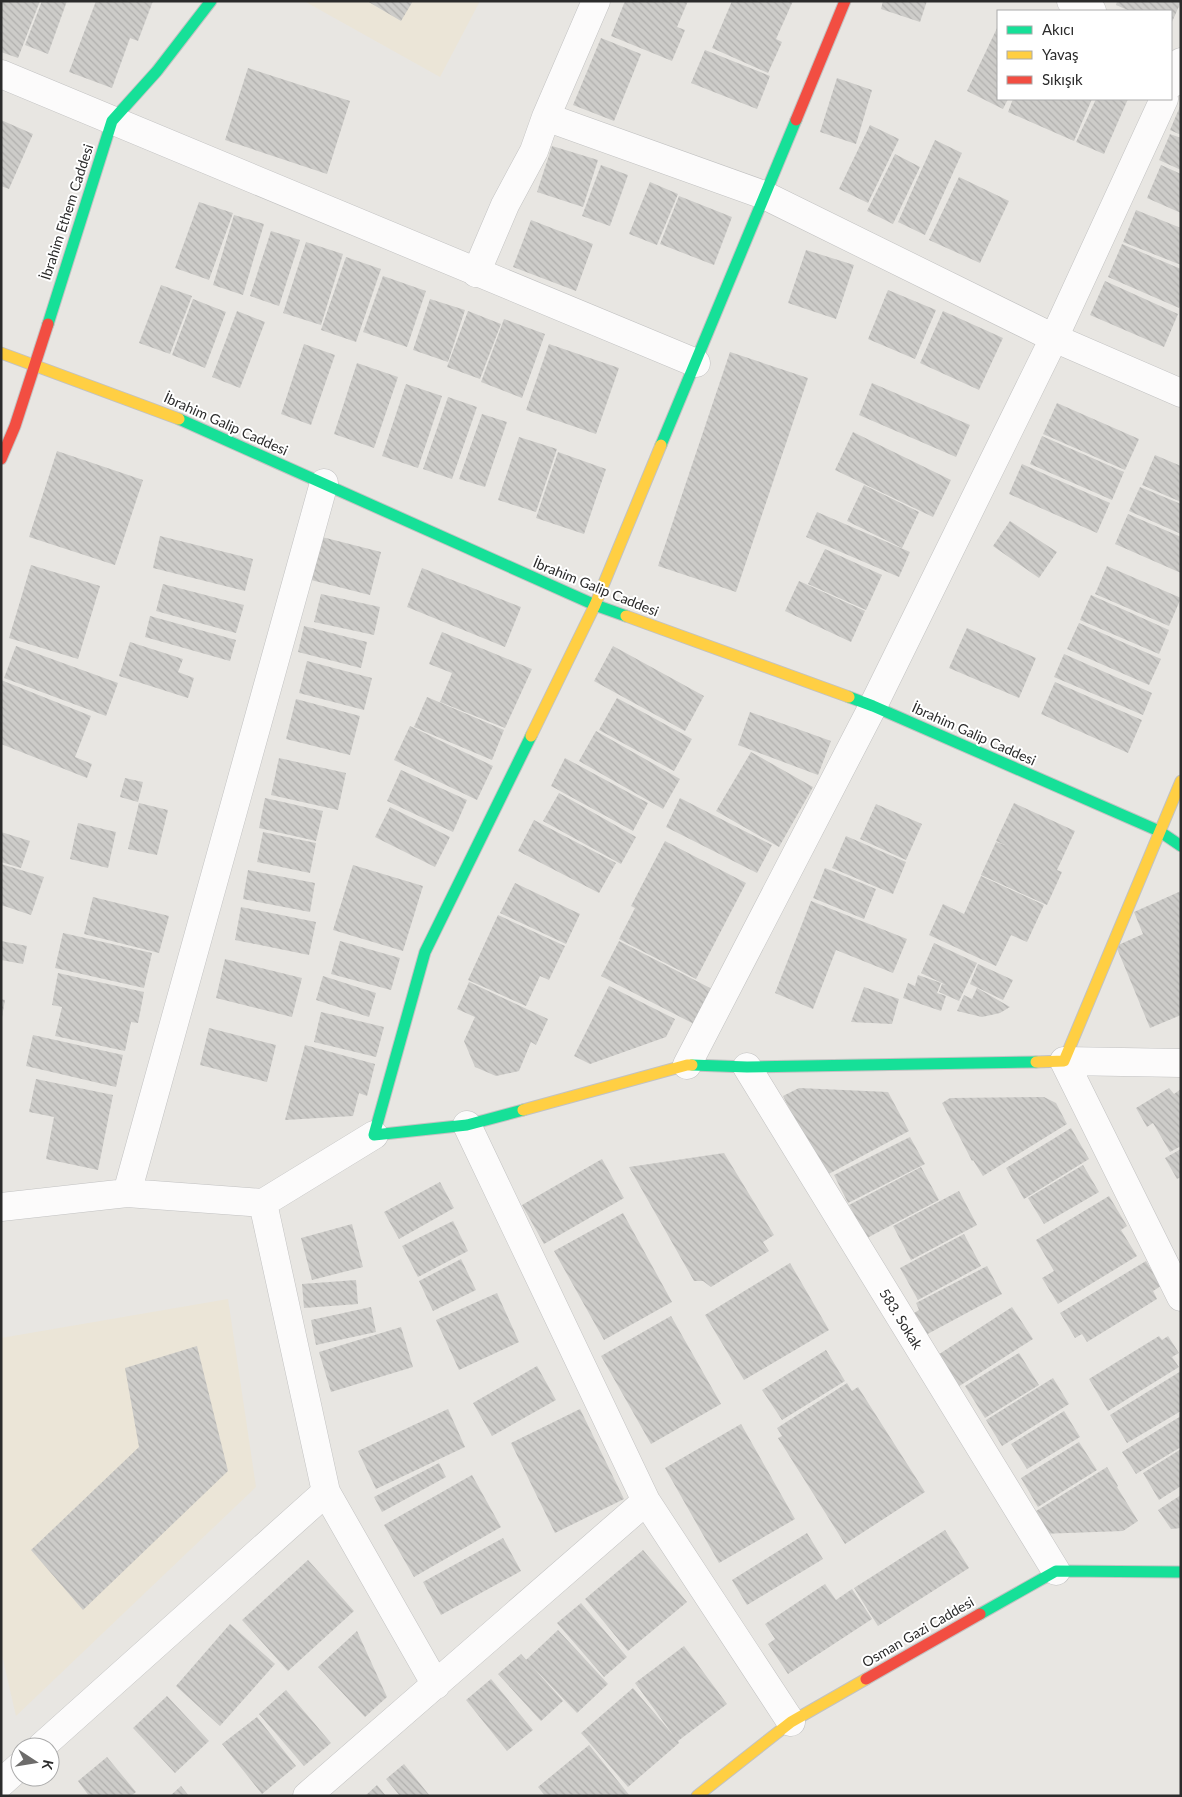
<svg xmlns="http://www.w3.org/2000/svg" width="1182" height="1797" font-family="Lato,sans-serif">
<defs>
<pattern id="building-back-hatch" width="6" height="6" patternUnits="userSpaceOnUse" patternTransform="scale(1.25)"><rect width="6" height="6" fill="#cdccc9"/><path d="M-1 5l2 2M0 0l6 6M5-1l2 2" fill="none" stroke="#b0afad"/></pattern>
</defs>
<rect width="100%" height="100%" fill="#e8e6e2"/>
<!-- education -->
<path fill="#ebe5d7" d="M304,1H480L440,77Z
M228,1299L256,1487L16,1716L1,1651V1338Z"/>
<!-- building -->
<path fill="url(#building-back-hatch)" d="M3,1H40L18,58L1,52V5Z
M42,1H67L48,54L25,45Z
M96,1H153L138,41L130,38L112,88L69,72Z
M367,1H413L401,21Z
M625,1H688L677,27L685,30L672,61L611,36Z
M732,1H793L776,39L782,42L768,73L712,48Z
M883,1H927L920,22L881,9Z
M1117,1H1181V2L1171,24V11H1130L1116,5Z
M998,26V99H1008L1003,109L967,91Z
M601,38L641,54L614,121L573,105Z
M705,50L770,76L757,109L691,83Z
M248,68L350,101L327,174L225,140Z
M837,78L872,90L856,144L820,132Z
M1013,99H1092L1074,141L1008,112Z
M1096,99H1128L1104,154L1076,142Z
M1181,104V135L1170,130Z
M1,120L33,134L9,189L1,186Z
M870,125L899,139L868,203L839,189Z
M1170,134L1181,138V170L1159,160Z
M935,140L962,153L925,235L898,222Z
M552,146L598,160L583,207L537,192Z
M895,154L920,167L893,224L867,211Z
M601,165L628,175L610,226L582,216Z
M1161,165L1181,174V213L1147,198Z
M959,177L1009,201L980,263L929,240Z
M650,182L678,194L657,245L629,234Z
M679,196L732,217L714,265L660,244Z
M199,202L233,213L209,280L175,268Z
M1136,210L1181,228V265L1123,242Z
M234,215L264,224L243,295L213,285Z
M531,220L593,244L576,291L513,267Z
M271,231L300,240L279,306L250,296Z
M306,242L343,254L321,325L283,313Z
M1122,244L1181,269V304L1179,308L1108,277Z
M806,250L854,265L836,319L788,303Z
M346,257L381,269L356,342L321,330Z
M383,276L426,291L407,347L363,332Z
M1105,281L1178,314L1164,347L1090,315Z
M161,285L192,296L170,354L139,343Z
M888,290L936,310L915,359L868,339Z
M193,299L226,312L205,368L172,355Z
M430,299L465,310L448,362L413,350Z
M237,311L265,322L240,388L212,377Z
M468,311L501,324L480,379L447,367Z
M943,311L1003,338L979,390L920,363Z
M504,319L545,334L522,398L481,382Z
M304,344L335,355L311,425L281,414Z
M549,344L619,368L596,434L526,410Z
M730,352L808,378L736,592L658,566Z
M357,363L398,377L374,448L334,434Z
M872,383L970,425L956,457L859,415Z
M406,384L442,396L418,468L382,456Z
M448,397L477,407L452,479L423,469Z
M1057,403L1139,439L1125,470L1043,434Z
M482,414L507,422L485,487L459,479Z
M853,432L951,480L933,517L835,470Z
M1042,436L1124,472L1112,500L1030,464Z
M519,437L557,449L536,512L498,500Z
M57,451L143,480L115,565L29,537Z
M558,452L606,469L584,534L536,518Z
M1155,455L1181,466V502L1142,485Z
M1022,464L1110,503L1097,533L1009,494Z
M864,485L919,512L902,548L847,521Z
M1140,487L1181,504V534L1129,511Z
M817,512L910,552L899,577L806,537Z
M1128,514L1181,537V573L1115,544Z
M1010,521L1057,552L1039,578L993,546Z
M160,536L253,559L245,591L153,568Z
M322,537L381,552L370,595L311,580Z
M825,549L882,575L866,610L808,584Z
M31,565L100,586L78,659L9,638Z
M1107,566L1181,598L1169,626L1095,594Z
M422,568L521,607L505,647L407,607Z
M799,581L865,611L851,642L785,611Z
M163,584L244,605L236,633L156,611Z
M321,594L380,607L374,635L314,622Z
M1091,595L1169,630L1159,654L1080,620Z
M150,616L236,640L230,661L145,637Z
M1079,623L1161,659L1149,685L1067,649Z
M304,626L367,642L361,668L298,652Z
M967,628L1036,658L1019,698L949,668Z
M442,632L532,669L505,728L440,702L452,673L429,664Z
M130,642L183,659L178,672L194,678L188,698L119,676Z
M16,646L118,683L106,716L4,678Z
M613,646L704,696L685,731L594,681Z
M1064,654L1152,693L1143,715L1054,677Z
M307,661L372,678L364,710L299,693Z
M1,680L91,716L75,757L92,764L87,778L1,744Z
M1055,682L1142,720L1128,753L1041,714Z
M427,697L504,730L492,760L414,727Z
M617,698L692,739L674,771L599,730Z
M296,699L360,716L350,755L286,739Z
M750,712L831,741L818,775L738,745Z
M410,726L493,766L477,800L394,760Z
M596,731L680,779L663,809L579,761Z
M751,752L813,787L779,847L716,811Z
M279,758L346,773L338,810L271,795Z
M565,758L648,803L633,831L551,786Z
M401,770L467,800L453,832L387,801Z
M125,778L143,782L138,802L120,797Z
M559,793L636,837L621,864L543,821Z
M265,798L323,811L316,841L259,828Z
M680,798L772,845L757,873L666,827Z
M139,803L168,810L157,855L128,849Z
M1014,803L1075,831L1057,870L1062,872L1047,905L981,875L996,842L1005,845L996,841Z
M876,804L922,824L906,860L860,839Z
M390,807L450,837L435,867L375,837Z
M534,820L616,863L599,893L518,851Z
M78,823L116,832L108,868L70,859Z
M1,832L30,841L21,868L1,862Z
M263,832L316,843L310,873L257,862Z
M846,836L906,862L893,894L832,868Z
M665,841L746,883L696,979L619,939L635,908L631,906Z
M1,864L44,877L31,915L1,905Z
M353,865L423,886L403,951L333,930Z
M825,868L876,889L864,919L813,898Z
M248,870L315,883L310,912L243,899Z
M981,876L1044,905L1027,942L1011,935L996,966L929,935L943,904L964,914Z
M515,883L580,914L566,944L500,913Z
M1181,891V1015L1150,1028L1116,946L1143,934L1134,912Z
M93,897L169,916L159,953L84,934Z
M811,901L907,939L893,973L836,950L813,1009L775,993Z
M241,907L316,922L309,955L235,940Z
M498,915L565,946L549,980L540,976L526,1006L468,980Z
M63,933L152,953L144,988L55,968Z
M1,941L27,946L23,964L1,960Z
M340,941L400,958L391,990L331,974Z
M619,941L712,989L694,1024L601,976Z
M934,943L977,963L959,1001L939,992L942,984L946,985L921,973Z
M225,959L302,978L292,1017L216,998Z
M978,964L1013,980L1003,1000L970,984Z
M58,973L144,992L138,1023L131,1022L125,1051L55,1036L62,1007L52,1005Z
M918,975L941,983L937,993L946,996L941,1011L903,998L908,983L915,986Z
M323,976L376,993L369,1017L316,1000Z
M469,982L548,1019L536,1045L531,1042L519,1071L496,1076L475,1067L464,1041L475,1017L457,1009Z
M609,986L675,1019L666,1037L590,1064L574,1056Z
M864,987L899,999L892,1024L851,1022Z
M977,988L1010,1007L1000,1013L982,1017L957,1011L964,995L972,999Z
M1,999L5,1000L2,1017L1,1016Z
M321,1012L384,1027L376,1057L314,1042Z
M209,1028L276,1045L267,1082L200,1065Z
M33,1035L123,1055L116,1087L26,1066Z
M305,1045L375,1064L367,1096L359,1093L353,1116L285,1120Z
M36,1079L113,1095L98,1170L46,1159L54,1117L29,1112Z
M799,1088L888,1092L909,1131L823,1177L783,1096Z
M1169,1088L1174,1094L1181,1089V1146L1170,1152L1153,1123L1147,1127L1136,1108Z
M1044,1097L1056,1103L1067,1124L983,1176L973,1160L972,1161L942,1103L950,1098Z
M1071,1128L1089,1159L1024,1199L1006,1168Z
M910,1137L925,1164L848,1203L834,1175Z
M1181,1149V1177L1177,1179L1165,1158Z
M724,1153L774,1235L763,1242L769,1251L711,1287L703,1281H694L629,1167Z
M602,1159L624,1198L544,1244L522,1205Z
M1083,1165L1099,1192L1044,1224L1028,1198Z
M921,1167L939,1200L867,1238L849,1205Z
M440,1182L454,1208L399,1239L384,1212Z
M959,1191L977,1225L911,1260L893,1226Z
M1109,1196L1127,1226L1121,1230L1137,1256L1058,1304L1042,1278L1054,1271L1036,1240Z
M623,1213L672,1302L604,1340L554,1251Z
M453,1221L468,1251L418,1277L402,1246Z
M352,1224L363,1267L312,1280L301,1238Z
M964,1234L981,1266L918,1300L900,1268Z
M461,1259L476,1290L433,1311L419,1281Z
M1146,1261L1161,1286L1153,1291L1157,1299L1087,1342L1082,1334L1075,1338L1060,1313Z
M790,1263L829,1330L744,1380L705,1315Z
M987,1266L1002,1294L922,1337L911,1315L919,1310L916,1303Z
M356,1280L358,1304L304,1308L302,1284Z
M497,1293L519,1342L459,1370L436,1320Z
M371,1307L376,1332L316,1345L311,1320Z
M1012,1307L1033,1339L950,1392L930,1360Z
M671,1316L721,1404L651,1444L601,1356Z
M401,1327L413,1367L331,1392L319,1352Z
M1159,1336L1162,1340L1168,1336L1179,1353L1172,1357L1179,1367L1108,1411L1089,1379Z
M197,1346L228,1471L83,1610L31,1550L139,1447L125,1368Z
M826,1350L845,1381L782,1420L762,1390Z
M1019,1353L1039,1385L985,1418L965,1386Z
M537,1366L556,1400L492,1436L473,1403Z
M1181,1371V1411L1127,1443L1110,1415Z
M1053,1378L1069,1404L1002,1446L986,1420Z
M847,1383L852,1391L858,1387L925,1492L845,1544L778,1438L782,1436L777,1428Z
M448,1409L465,1447L376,1489L358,1451Z
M580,1409L624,1499L555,1533L511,1443Z
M1064,1411L1080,1437L1027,1469L1011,1444Z
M1181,1416V1447L1136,1474L1122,1452Z
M741,1424L795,1519L719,1563L665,1468Z
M1079,1442L1097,1470L1038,1507L1021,1478Z
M1181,1449V1486L1159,1500L1143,1473Z
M439,1463L446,1477L382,1512L374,1497Z
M1107,1467L1118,1486L1117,1487L1138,1521L1123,1531L1040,1534L1028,1516Z
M472,1475L501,1527L414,1577L384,1525Z
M1181,1495V1528L1171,1529L1158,1510Z
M945,1530L969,1568L878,1626L854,1588Z
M807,1533L823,1559L747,1605L732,1580Z
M503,1538L521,1571L441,1615L423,1582Z
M643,1550L687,1602L628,1651L585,1599Z
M308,1560L354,1611L288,1671L242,1620Z
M825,1584L836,1600L852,1589L872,1619L788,1674L768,1644L775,1639L765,1624Z
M581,1603L627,1657L604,1677L557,1623Z
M230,1624L275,1664L220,1726L176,1686Z
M558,1630L608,1684L577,1713L526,1660Z
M357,1631L387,1697L365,1717L318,1667Z
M684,1646L727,1704L678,1741L679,1743L628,1787L581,1733L633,1688L674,1736L635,1683Z
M521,1654L563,1701L541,1721L498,1674Z
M491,1679L533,1730L507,1751L466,1700Z
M286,1690L331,1743L304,1766L259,1714Z
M167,1696L209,1741L175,1773L133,1728Z
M257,1717L296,1766L262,1794L222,1744Z
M589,1745L630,1796H545L538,1787Z
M107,1757L136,1792L131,1796H89L78,1781Z
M404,1764L430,1796H400L386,1779Z
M377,1785L386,1796H365Z
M181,1786L189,1796H170Z"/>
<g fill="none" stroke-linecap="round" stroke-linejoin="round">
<!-- street casing -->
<g stroke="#c2c2c2" stroke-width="29">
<path id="street" d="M1071,1L1092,11
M1,74L696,363
M1171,84L1181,62
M546,117L764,195L1054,338L1181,393
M476,273L505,205L534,151L546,117L596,1
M1181,1063L1064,1061L1181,1297
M687,1065L873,706L1054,338L1164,99
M747,1067L1056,1571
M467,1125L646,1501L791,1722
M127,1193L324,483
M263,1203L326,1492L436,1685
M1,1207L127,1193L263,1203L374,1135
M41,1747L326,1492
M1,1783L20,1766
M307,1796L646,1501"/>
</g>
<!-- fast casing -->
<g stroke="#c2c2c2" stroke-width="13">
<path id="fast" d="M48,324L112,121L157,71L211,1
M179,419L595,605L626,616
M661,445L796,120
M849,697L873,706L1159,831L1181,846
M692,1065L747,1067L1036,1062
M523,1110L467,1125L374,1135L425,952L531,736
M980,1614L1056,1571L1181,1572"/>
</g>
<!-- slow casing -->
<g stroke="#c2c2c2" stroke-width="13">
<path id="slow" d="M1,353L179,419
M626,616L849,697
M531,736L595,605L661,445
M1036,1062L1064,1061L1181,781
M523,1110L687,1065H692
M697,1796L791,1722L866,1679"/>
</g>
<!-- jam casing -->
<g stroke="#c2c2c2" stroke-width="13">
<path id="jam" d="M796,120L845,1
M1,459L15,426L48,324
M866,1679L980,1614"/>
</g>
<!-- street -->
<use href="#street" stroke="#fcfbfb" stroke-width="28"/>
<!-- fast -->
<use href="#fast" stroke="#16e098" stroke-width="11"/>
<!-- slow -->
<use href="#slow" stroke="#ffcf43" stroke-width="11"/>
<!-- jam -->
<use href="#jam" stroke="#f24e42" stroke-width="11"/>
</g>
<g text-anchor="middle" stroke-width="4" stroke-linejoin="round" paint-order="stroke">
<!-- street labels -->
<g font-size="14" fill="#2b2b2b" stroke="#fff">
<text transform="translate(67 212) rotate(-72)" y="5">İbrahim Ethem Caddesi</text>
<text transform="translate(226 424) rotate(24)" y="5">İbrahim Galip Caddesi</text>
<text transform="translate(596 587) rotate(22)" y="5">İbrahim Galip Caddesi</text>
<text transform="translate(974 734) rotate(24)" y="5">İbrahim Galip Caddesi</text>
<text transform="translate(901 1319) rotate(58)" y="5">583. Sokak</text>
<text transform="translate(918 1632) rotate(-30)" y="5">Osman Gazi Caddesi</text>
</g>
</g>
<!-- border -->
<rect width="1182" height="1797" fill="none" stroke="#2b2b2b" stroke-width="5"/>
<!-- legend -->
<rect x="997" y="10" width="175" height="90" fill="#ffffff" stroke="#aaaaaa"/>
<rect x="1007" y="26" width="25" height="8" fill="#16e098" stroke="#aaaaaa"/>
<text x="1042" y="35" font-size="15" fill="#2b2b2b">Akıcı</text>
<rect x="1007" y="51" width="25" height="8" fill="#ffcf43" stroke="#aaaaaa"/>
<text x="1042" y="60" font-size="15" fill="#2b2b2b">Yavaş</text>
<rect x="1007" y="76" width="25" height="8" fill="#f24e42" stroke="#aaaaaa"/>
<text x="1042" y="85" font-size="15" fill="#2b2b2b">Sıkışık</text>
<!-- north arrow -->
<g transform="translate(35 1762) rotate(102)"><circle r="24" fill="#ffffff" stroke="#aaaaaa"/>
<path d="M0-4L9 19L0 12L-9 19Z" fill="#6d6c6b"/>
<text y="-8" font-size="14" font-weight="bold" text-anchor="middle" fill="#2b2b2b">K</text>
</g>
</svg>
